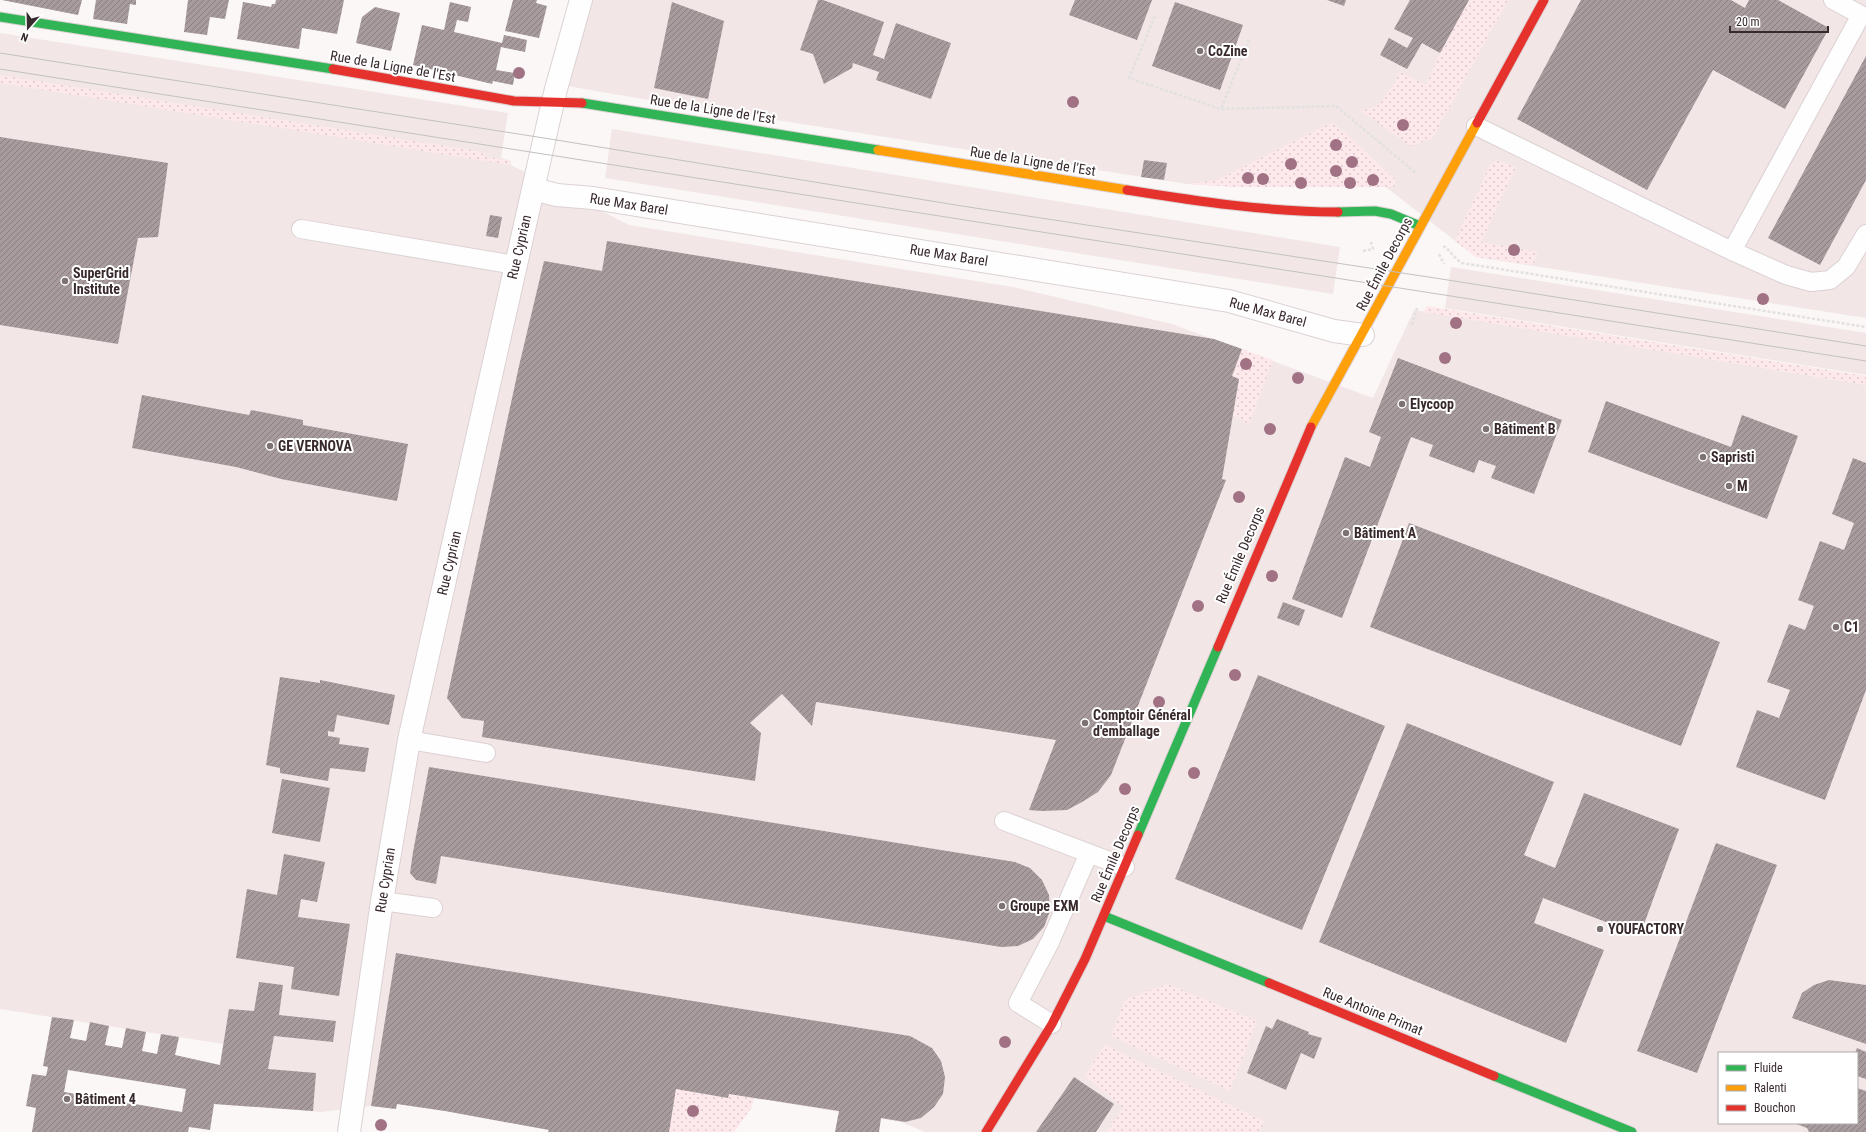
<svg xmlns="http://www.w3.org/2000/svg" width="1866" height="1132" font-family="'Roboto Condensed',sans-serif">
<defs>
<pattern id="grass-dots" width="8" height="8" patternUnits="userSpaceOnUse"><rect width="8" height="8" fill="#fde8eb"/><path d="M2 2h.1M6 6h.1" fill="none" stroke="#dac7ca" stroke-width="1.8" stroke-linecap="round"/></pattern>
<pattern id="building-hatch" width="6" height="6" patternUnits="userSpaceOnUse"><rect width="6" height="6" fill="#a79b9d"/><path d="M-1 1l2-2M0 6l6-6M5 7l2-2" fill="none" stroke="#897e80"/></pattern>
</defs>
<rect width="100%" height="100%" fill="#fbf7f7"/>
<!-- built -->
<path fill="#f2e6e7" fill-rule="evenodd" d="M588,0H1866V318L1476,257L1386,187H1238L1187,184L648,100L562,85Z
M0,33L508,113L501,158L511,161V165L629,225L1013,287L1172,324L1373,398L1414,310L1866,385V1132H925L901,1122L729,1094L728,1098L676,1089L549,1130L446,1111L397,1104L396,1109L371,1106L321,1112L214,1104L223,1044L0,1009ZM1719,1053H1857V1123H1719Z
M612,129L1340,247L1333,294L605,178Z
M1451,267L1866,333V375L1445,308Z"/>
<!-- grass -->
<path fill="url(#grass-dots)" d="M1469,0H1508L1432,139L1410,146L1361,111L1379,105L1394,84L1399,72L1426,85L1440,53Z
M0,75L477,151L488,157L511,161L510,165L0,83Z
M1333,122L1396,180L1394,187H1238L1187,184L1218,180Z
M1497,160L1516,167L1481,242L1538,252L1533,265L1476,257L1455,241L1490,165Z
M1427,306L1866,376V385L1423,312Z
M1242,349L1273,360L1249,424L1233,415L1239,380L1232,376Z
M1168,984L1257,1021L1230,1091L1111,1036L1125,999Z
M1105,1045L1264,1121L1260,1132H1106L1123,1108L1085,1076Z
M676,1089L728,1098L729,1094L754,1098L752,1107L734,1132H669Z"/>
<!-- building -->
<path fill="url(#building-hatch)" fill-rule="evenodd" d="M2,0H82L78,15Z
M96,0H136V5L130,4L127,24L93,19Z
M188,0H229L225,19L210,17L207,35L184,32Z
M276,0H344L337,34L302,28L299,49L237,39L243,2L271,7L272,4H275Z
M513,0H537L536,3L547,6L539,38L505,31Z
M818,0H823L884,22L873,55L884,59L896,23L951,43L931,99L876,80L879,72L853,63L852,68L824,84L813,54L800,50Z
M1075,0H1152L1137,40L1069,15Z
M1327,0H1346L1344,6Z
M1410,0H1469L1440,53L1422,43L1407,69L1380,55L1389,38L1407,48L1413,38L1394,29Z
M1581,0H1731L1745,8L1749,0H1778L1829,28L1785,109L1713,70L1647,190L1517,119Z
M450,2L471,7L468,22L457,20L454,32L502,43L504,35L527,40L525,52L501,47L496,70L515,73L513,85L493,81L492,84L413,65L422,25L444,30Z
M672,2L724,21L708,99L654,88Z
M1175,2L1243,25L1220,90L1152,66Z
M375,7L400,13L391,51L356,43L362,17Z
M1866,56V180L1820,265L1768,238Z
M0,137L168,163L158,237L138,238L118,344L0,325Z
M1144,160L1167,163L1164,180L1141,177Z
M490,215L502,217L498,238L486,236Z
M607,241L1214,339L1242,349L1232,376L1239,379L1222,479L1226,480L1111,775L1098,792L1082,802L1067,810L1042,811L1029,810L1056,740L816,702L812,726L782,694L750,723L761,733L755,781L482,737L484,721L462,718L447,698L519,366L544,261L602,271Z
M1398,358L1562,420L1534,494L1491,478L1496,466L1479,460L1474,473L1429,456L1433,445L1411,437L1342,618L1292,599L1345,457L1370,467L1381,437L1369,432Z
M142,395L249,415L251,410L303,420V425L408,444L397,501L281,479L236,467L132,448Z
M1606,401L1731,447L1742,415L1798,436L1767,519L1588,452Z
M1853,458L1866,463V690L1825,800L1736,767L1757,710L1779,718L1790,690L1767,682L1789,624L1805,630L1814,606L1798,600L1820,541L1844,550L1854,523L1832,514Z
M1409,523L1720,642L1681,746L1370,627Z
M1283,602L1305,610L1299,626L1277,618Z
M1258,675L1385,726L1302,930L1175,879Z
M280,677L320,683V680L395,695L389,725L337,715L334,732L328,731V736L340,738L339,744L369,748L365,772L330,768L328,781L280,773V768L266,765Z
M1407,723L1554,782L1524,855L1555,868L1584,793L1679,829L1640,935L1543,898L1534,923L1604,950L1566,1043L1319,942Z
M429,767L1015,862L1030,868L1042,880L1049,895L1050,911L1044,927L1033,939L1018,946L1001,947L441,856L436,884L416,880L410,873L413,852Z
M282,779L330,788L320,842L272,833Z
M1716,843L1777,865L1697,1073L1637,1051Z
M284,854L325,862L317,902L301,899L298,917L350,924L339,996L291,989L294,967L236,958L247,889L277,895Z
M396,953L910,1036L932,1048L941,1061L945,1077L943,1094L934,1107L921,1118L905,1122L881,1118L879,1132H835L839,1111L729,1094L728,1098L676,1089L669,1132H548L549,1130L445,1111L397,1104L396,1109L371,1106Z
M1829,980L1866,985V1044L1792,1018L1802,993L1814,985Z
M259,982L283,985L279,1015L336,1021L333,1042L274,1036L268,1069L316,1073L313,1111L214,1104L210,1130L189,1127L188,1132H32L36,1108L26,1106L32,1074L46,1076L48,1067L43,1066L52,1017L74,1020L70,1038L86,1041L90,1022L109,1026L105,1045L122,1048L126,1028L146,1032L142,1051L157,1054L161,1034L179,1037L175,1055L220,1065L229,1009L254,1011ZM68,1070L186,1089L182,1112L64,1092Z
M1277,1019L1309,1032L1308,1034L1322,1038L1314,1059L1301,1053L1286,1090L1247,1073L1266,1026L1272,1029Z
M1857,1048L1866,1052V1079L1857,1076V1053H1855Z
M1074,1077L1114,1104L1096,1132H1036Z
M1857,1088L1866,1091V1132H1809L1807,1128L1794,1123H1857Z"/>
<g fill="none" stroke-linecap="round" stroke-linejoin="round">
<!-- lane casing -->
<g stroke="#dcd1d3" stroke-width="20">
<path id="lane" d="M1476,126L1732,251L1786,275L1811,282L1830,280L1846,267L1866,234
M301,229L515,265
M1732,251L1861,15L1833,0
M409,740L486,753
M1004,821L1125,867
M382,901L433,908
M1052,1024L1018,1003L1050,942L1089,853"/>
</g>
<!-- street casing -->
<g stroke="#dcd1d3" stroke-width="24">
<path id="street" d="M533,189L557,195L593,198L1229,301L1334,331L1363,335
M349,1132L382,901L409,740L538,167L556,89L581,0"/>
</g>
<!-- fast casing -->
<g stroke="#dcd1d3" stroke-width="11">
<path id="fast" d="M0,17L333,69
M582,103L878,150
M1338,212L1375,211L1391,214L1420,226
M1138,835L1218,647
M1104,916L1269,983
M1494,1076L1632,1132"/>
</g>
<!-- slow casing -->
<g stroke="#dcd1d3" stroke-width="11">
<path id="slow" d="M878,150L1127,190
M1311,427L1477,123"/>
</g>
<!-- jam casing -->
<g stroke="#dcd1d3" stroke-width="11">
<path id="jam" d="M333,69L514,101L582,103
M1477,123L1544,0
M1127,190C1196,201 1268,212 1338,212
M1218,647L1311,427
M1269,983L1494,1076
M986,1132L1052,1024L1085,959L1138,835"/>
</g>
<!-- path -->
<path stroke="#e2e0e0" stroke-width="2.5" stroke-dasharray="3 2" stroke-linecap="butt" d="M1155,16L1129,78L1221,109
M1249,40L1221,109L1336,106L1417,174
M1443,246C1451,250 1454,259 1462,263L1866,327
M1363,251L1373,249L1371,242
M1439,254L1444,264
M1412,325L1417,308"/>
<!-- lane -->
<use href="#lane" stroke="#fefefe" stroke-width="18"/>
<!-- street -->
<use href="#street" stroke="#fefefe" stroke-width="22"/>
<!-- fast -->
<use href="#fast" stroke="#30b455" stroke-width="9"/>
<!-- slow -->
<use href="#slow" stroke="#ff9f0a" stroke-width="9"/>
<!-- jam -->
<use href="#jam" stroke="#e5322d" stroke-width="9"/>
<!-- tram -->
<path stroke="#c3c1c1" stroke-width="1" d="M0,53L544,138L962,206L1435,278L1866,346
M0,69L1866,361"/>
</g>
<!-- trees -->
<g fill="#a07283">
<circle cx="519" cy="73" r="6"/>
<circle cx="1073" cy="102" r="6"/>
<circle cx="1403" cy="125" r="6"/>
<circle cx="1336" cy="145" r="6"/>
<circle cx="1352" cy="162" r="6"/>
<circle cx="1291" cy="164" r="6"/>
<circle cx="1336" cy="171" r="6"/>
<circle cx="1248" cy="178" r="6"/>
<circle cx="1263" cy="179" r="6"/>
<circle cx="1373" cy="180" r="6"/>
<circle cx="1301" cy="183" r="6"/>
<circle cx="1350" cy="183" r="6"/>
<circle cx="1514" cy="250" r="6"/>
<circle cx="1763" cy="299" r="6"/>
<circle cx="1456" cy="323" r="6"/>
<circle cx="1445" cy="358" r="6"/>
<circle cx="1246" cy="364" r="6"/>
<circle cx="1298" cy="378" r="6"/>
<circle cx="1270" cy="429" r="6"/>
<circle cx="1239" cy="497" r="6"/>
<circle cx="1272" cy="576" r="6"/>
<circle cx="1198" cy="606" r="6"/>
<circle cx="1235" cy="675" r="6"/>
<circle cx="1159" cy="702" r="6"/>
<circle cx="1194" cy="773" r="6"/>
<circle cx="1125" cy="789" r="6"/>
<circle cx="1005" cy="1042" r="6"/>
<circle cx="693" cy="1111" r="6"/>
<circle cx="381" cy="1125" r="6"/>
</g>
<!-- markers -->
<g fill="#7c7173" stroke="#fff" stroke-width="1.5">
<circle cx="1200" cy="51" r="4"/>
<circle cx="65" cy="281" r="4"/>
<circle cx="1402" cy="404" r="4"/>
<circle cx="1486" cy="429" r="4"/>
<circle cx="270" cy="446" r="4"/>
<circle cx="1703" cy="457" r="4"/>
<circle cx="1729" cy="486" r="4"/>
<circle cx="1346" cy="533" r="4"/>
<circle cx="1836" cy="627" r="4"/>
<circle cx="1085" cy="723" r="4"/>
<circle cx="1002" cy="906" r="4"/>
<circle cx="1600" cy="929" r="4"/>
<circle cx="67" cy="1099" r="4"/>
</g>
<g text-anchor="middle" stroke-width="4" stroke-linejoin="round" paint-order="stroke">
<!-- poi labels -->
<g font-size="14" font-weight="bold" fill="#38292c" stroke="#fff" text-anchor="start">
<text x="1208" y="56">CoZine</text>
<text x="73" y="278">SuperGrid<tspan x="73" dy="16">Institute</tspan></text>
<text x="1410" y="409">Elycoop</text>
<text x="1494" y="434">Bâtiment B</text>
<text x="278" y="451">GE VERNOVA</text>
<text x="1711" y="462">Sapristi</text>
<text x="1737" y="491">M</text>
<text x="1354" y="538">Bâtiment A</text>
<text x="1844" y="632">C1</text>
<text x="1093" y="720">Comptoir Général<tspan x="1093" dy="16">d'emballage</tspan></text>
<text x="1010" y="911">Groupe EXM</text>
<text x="1608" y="934">YOUFACTORY</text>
<text x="75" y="1104">Bâtiment 4</text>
</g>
<!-- street labels -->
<g font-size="14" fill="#38292c" stroke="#fff">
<text transform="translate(393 66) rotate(10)" y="5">Rue de la Ligne de l'Est</text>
<text transform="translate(713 109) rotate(9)" y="5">Rue de la Ligne de l'Est</text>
<text transform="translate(1033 161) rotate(9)" y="5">Rue de la Ligne de l'Est</text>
<text transform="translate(629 204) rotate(9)" y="5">Rue Max Barel</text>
<text transform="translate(519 247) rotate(-77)" y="5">Rue Cyprian</text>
<text transform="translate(949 255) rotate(9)" y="5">Rue Max Barel</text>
<text transform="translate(1384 264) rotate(-62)" y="5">Rue Émile Decorps</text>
<text transform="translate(1268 312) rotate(15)" y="5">Rue Max Barel</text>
<text transform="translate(1240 555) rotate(-67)" y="5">Rue Émile Decorps</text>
<text transform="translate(449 563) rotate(-77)" y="5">Rue Cyprian</text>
<text transform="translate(1115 854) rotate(-67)" y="5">Rue Émile Decorps</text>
<text transform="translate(385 880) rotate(-81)" y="5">Rue Cyprian</text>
<text transform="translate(1373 1011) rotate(22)" y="5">Rue Antoine Primat</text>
</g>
</g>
<!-- legend -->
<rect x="1718" y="1052" width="140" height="72" fill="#ffffff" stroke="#afa9ab"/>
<rect x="1726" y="1065" width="20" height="6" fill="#30b455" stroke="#afa9ab"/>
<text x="1754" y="1072" font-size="12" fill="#38292c">Fluide</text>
<rect x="1726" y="1085" width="20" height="6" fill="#ff9f0a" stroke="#afa9ab"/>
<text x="1754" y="1092" font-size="12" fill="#38292c">Ralenti</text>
<rect x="1726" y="1105" width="20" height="6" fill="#e5322d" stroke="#afa9ab"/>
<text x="1754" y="1112" font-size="12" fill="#38292c">Bouchon</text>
<!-- north arrow -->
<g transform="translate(28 28) rotate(200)" stroke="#ffffff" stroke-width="3" paint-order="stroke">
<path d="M0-3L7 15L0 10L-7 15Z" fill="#38292c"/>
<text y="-6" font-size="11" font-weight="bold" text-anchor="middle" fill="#38292c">N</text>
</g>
<!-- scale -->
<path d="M1730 26v6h98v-6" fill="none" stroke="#38292c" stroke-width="2"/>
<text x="1736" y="26" font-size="12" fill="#38292c" stroke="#ffffff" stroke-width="3" paint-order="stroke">20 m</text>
</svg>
